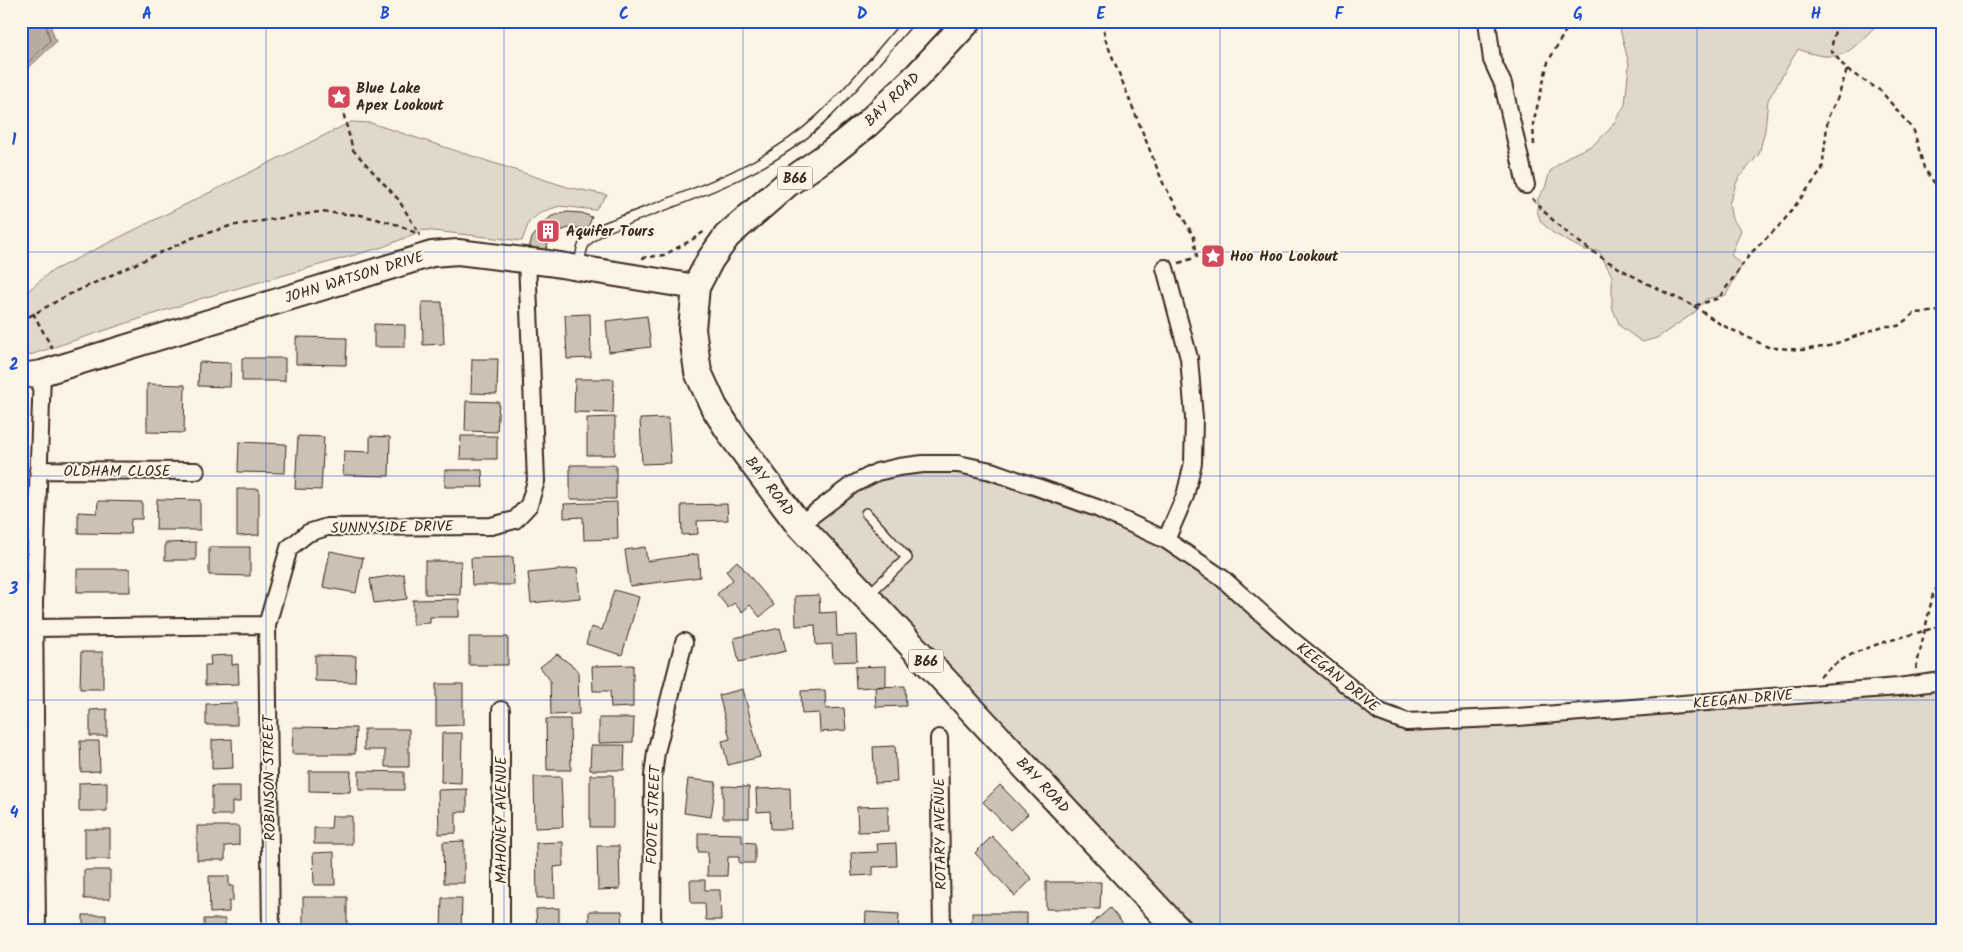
<svg xmlns="http://www.w3.org/2000/svg" width="1963" height="952" font-family="Kalam,sans-serif">
<rect width="100%" height="100%" fill="#fcf5e5"/>
<filter id="ink" filterUnits="userSpaceOnUse"><feTurbulence type="fractalNoise" baseFrequency=".02" numOctaves="2"/><feDisplacementMap in="SourceGraphic" scale="10" xChannelSelector="R" yChannelSelector="G"/><feConvolveMatrix kernelMatrix="1 2 1 2 8 2 1 2 1" color-interpolation-filters="sRGB"/></filter>
<g filter="url(#ink)">
<!-- green -->
<path fill="#e0d8c8" stroke="#8e8173" d="M1616,21H1877L1875,27C1866,35 1855,48 1845,53C1831,60 1810,54 1798,49L1768,100L1765,130L1759,154L1738,179L1729,204L1732,219L1741,230L1731,255L1742,265L1726,295L1706,299L1694,313L1657,338L1642,342L1620,326L1612,307V276L1599,251L1584,250L1553,233L1541,222L1537,211L1538,198L1545,188L1550,171L1569,156L1593,145L1610,129L1625,105L1629,64L1619,25Z
M351,122L371,123L567,187L607,195L595,210L560,206L541,212L529,222L522,241L424,230L383,247L203,298L21,358V297L50,272Z
M924,471L959,472L987,480L1093,517L1165,548L1217,585L1379,718L1410,731L1892,694L1942,688V931H1192L812,524L854,490L893,474Z"/>
<!-- water -->
<path fill="#b7ad9e" stroke="#85796b" d="M21,21H49L56,42L21,75Z"/>
<g fill="none" stroke-linecap="round" stroke-linejoin="round">
<!-- shore -->
<path stroke="#6d5e51" stroke-width="1" d="M21,69L50,41L45,21"/>
</g>
<!-- building -->
<path fill="#ccc2b3" stroke="#3b2a1e" d="M567,212L582,213L592,217L587,230L581,228H569L557,232L549,240L546,250L529,248L532,238L544,222L552,216Z
M422,302H442L444,344L423,345Z
M590,314L591,358L567,359L565,315Z
M647,316L651,347L609,352L606,321Z
M374,324L405,325V347H374Z
M296,337L347,338L346,365L296,364Z
M242,358H285V381H242Z
M472,359H498L497,394L471,393Z
M199,362L231,363L230,387L198,386Z
M575,379H614L613,413L574,412Z
M147,384L185,385L184,433L147,432Z
M466,401L499,402L497,432L465,431Z
M615,417V455H587V418Z
M668,418L671,463L642,464L640,419Z
M298,436L324,437L321,490L295,489Z
M370,436L390,437L389,476L343,475L344,451L370,452Z
M461,436H497V459H460Z
M239,442L286,444L285,473L238,472Z
M570,465H616V499H570Z
M445,470H482L483,487H445Z
M237,489H259V535L237,536Z
M157,499L200,500V530H156Z
M98,501L142,502V519H131L130,534L78,533V512L97,513Z
M617,502L618,539L584,540L583,517L564,518V504Z
M727,504L728,520L697,521L698,534L682,535L681,505Z
M196,542V560H165V543Z
M209,547H250V576L209,575Z
M645,547L647,561L698,554L700,577L630,586L625,550Z
M330,551L363,558L356,593L323,587Z
M513,557L514,585H472L471,558Z
M425,561H461L460,595L425,594Z
M737,561L774,605L760,617L750,605L742,612L734,603L728,608L717,594L733,580L726,571Z
M577,568L580,598L531,603L528,573Z
M77,569H130V592H77Z
M404,574L407,599L374,603L370,579Z
M614,590L639,597L622,655L586,644L591,627L602,630Z
M819,595L820,613L836,612L837,636L856,635L857,661L833,662L832,644L816,645L815,625L796,626L795,596Z
M459,599V617H430V623L413,624V600Z
M780,628L786,651L739,662L734,638Z
M469,637H508V665H469Z
M81,652H103V689H80Z
M557,654L578,670L579,714L551,715L550,680L540,667Z
M232,655V665L238,664L239,684L205,685V665H211L210,656Z
M315,655L356,656L355,682L315,681Z
M633,665V707L611,708L610,691H593L592,666Z
M886,666V686L856,688L855,667Z
M436,684H463V725L436,726Z
M905,686L906,706L876,707L875,687Z
M743,689L760,757L728,765L722,741L730,739L719,695Z
M825,690L826,709L844,708L846,730L820,732L819,713L802,714L801,691Z
M237,703V725H206V704Z
M107,709V736H90V710Z
M599,718H634L633,742L599,743Z
M546,719H570L571,770H547Z
M293,727L356,728L355,754H292Z
M364,729H409V767H385V750H364Z
M442,733H462L461,783L441,782Z
M232,739L233,768L212,769V740Z
M80,741H99L100,771L81,772Z
M591,745H625L624,770H590Z
M895,746L897,782L875,783L873,747Z
M309,771H351L350,792L309,791Z
M359,771L404,772V790H359Z
M590,775H613V827H590Z
M534,777H561L563,827L535,828Z
M688,779L716,782L711,817L684,813Z
M107,782V811H79V783Z
M1000,785L1028,814L1010,830L983,802Z
M212,786H240V802H232V815H212Z
M723,786L749,787V818H723Z
M790,788L791,829H771L770,811L757,812L756,789Z
M467,789V812H456V833L439,834L438,790Z
M888,806V831L858,832L857,807Z
M332,816H352V844H314V828H331Z
M197,826H239V845L225,846V860H197Z
M85,829H110V859H85Z
M698,833L742,834V842L755,843V863H739V857H728L727,876H707L708,852H698Z
M992,836L1032,879L1015,896L975,853Z
M464,841V883H444L443,842Z
M563,842V866L554,867L555,898H537L536,843Z
M896,843L897,866L873,867V875L852,876L851,853L878,852L877,844Z
M597,846H619L620,889L598,890Z
M334,852L335,885H314L313,853Z
M84,870H110V899H84Z
M209,876H229V886H233V901H229V912L210,913Z
M690,880H705V890H720L721,920H706L705,903H691Z
M1046,882H1101L1100,909H1046Z
M303,897H347V929H303Z
M442,898H462L461,931H441Z
M559,908V931H537L536,909Z
M1110,908L1129,931H1092L1088,927Z
M589,911H622L623,931H589Z
M866,912L899,914L898,931H865Z
M972,913H1027V931H972Z
M83,915H106V931H83Z
M204,919H225V931H204Z"/>
<g fill="none" stroke-linecap="round" stroke-linejoin="round">
<!-- lane casing -->
<g stroke="#3b2a1e" stroke-width="12">
<path id="lane" d="M580,267C580,243 585,240 604,228C678,199 761,175 820,120C852,90 880,54 909,21
M866,513L907,558L868,595"/>
</g>
<!-- street casing -->
<g stroke="#3b2a1e" stroke-width="20">
<path id="street" d="M1487,21L1492,60L1503,84L1526,185
M1165,268L1189,358L1194,418L1193,463L1185,496L1166,540
M38,470L196,471
M799,525L852,485L877,472L899,467L923,464H958L991,471L1097,508L1166,540L1222,578L1288,637L1380,712L1407,722L1518,717L1898,687L1942,681
M267,625L271,931
M35,628L267,625L289,548L308,533L327,527L491,526L515,520L529,505L536,481L527,260
M501,710V931
M939,738L942,931
M21,928H37
M37,931L34,603L42,373
M652,931L653,776L656,752L684,642"/>
</g>
<!-- secondary casing -->
<g stroke="#3b2a1e" stroke-width="28">
<path id="secondary" d="M21,376L42,373L432,254L458,252L548,263L696,287"/>
</g>
<!-- primary casing -->
<g stroke="#3b2a1e" stroke-width="30">
<path id="primary" d="M968,21L917,76L867,124L831,153L788,183L727,236L710,260L696,287L692,329L698,372L714,407L734,438L799,525L1179,931"/>
</g>
<!-- path -->
<path stroke="#3b2a1e" stroke-width="2.5" stroke-dasharray="5 4" stroke-linecap="butt" d="M1102,21L1106,41L1163,183L1194,237L1197,257L1179,263
M1847,70L1881,91L1914,131L1924,168L1942,194
M339,97L353,150L398,199L420,235
M1534,145L1533,124L1548,62L1571,21
M1532,198C1574,248 1635,279 1694,306L1719,298L1750,254L1782,223L1822,170L1828,117L1838,97L1847,70L1831,50L1835,30L1841,21
M642,258L664,255L690,241L705,231
M1694,306L1720,324L1768,347L1802,350L1829,346L1883,326H1898L1915,313L1942,311
M33,313L53,350
M21,321L68,295L192,238L230,226L319,212L361,215L399,225L420,235
M1916,669L1933,594L1942,580
M1820,677C1852,644 1901,640 1942,625"/>
<!-- lane -->
<use href="#lane" stroke="#fcf5e5" stroke-width="9"/>
<!-- street -->
<use href="#street" stroke="#fcf5e5" stroke-width="16"/>
<!-- secondary -->
<use href="#secondary" stroke="#fcf5e5" stroke-width="24"/>
<!-- primary -->
<use href="#primary" stroke="#fcf5e5" stroke-width="26"/>
</g>
</g>
<!-- grid -->
<path fill="none" stroke="#1d4ed8" stroke-width="1" stroke-opacity="0.55" d="M266,21V931M504,21V931M743,21V931M982,21V931M1220,21V931M1459,21V931M1697,21V931M21,252H1942M21,476H1942M21,700H1942"/>
<!-- icons -->
<defs>
<g id="sight-square" transform="scale(1.25)"><rect x="-9" y="-9" width="18" height="18" rx="4" fill="#d1495b" stroke="#fcf5e5"/><path d="M0-6L1.8-2.2L6-1.7L2.9 1.2L3.7 5.4L0 3.3L-3.7 5.4L-2.9 1.2L-6-1.7L-1.8-2.2Z" fill="#fff"/></g>
<g id="building-square" transform="scale(1.25)"><rect x="-9" y="-9" width="18" height="18" rx="4" fill="#d1495b" stroke="#fcf5e5"/><path d="M-4-6H4V6H1V3H-1V6H-4ZM-2.5-4.3h1.7v1.8h-1.7ZM.8-4.3h1.7v1.8H.8ZM-2.5-1h1.7V.8h-1.7ZM.8-1h1.7V.8H.8Z" fill="#fff"/></g>
</defs>
<g fill-rule="evenodd">
<use href="#sight-square" x="339" y="97"/>
<use href="#building-square" x="548" y="231"/>
<use href="#sight-square" x="1213" y="256"/>
</g>
<g text-anchor="middle" stroke-width="4" stroke-linejoin="round" paint-order="stroke">
<!-- shield labels -->
<g fill="#fcf5e5" stroke="#75675a" stroke-width="1">
<rect x="777.5" y="166.5" width="35" height="23" rx="4"/>
<rect x="908.5" y="649.5" width="35" height="23" rx="4"/>
</g>
<g font-size="14" font-weight="bold" fill="#3b2a1e">
<text x="795" y="183">B66</text>
<text x="926" y="666">B66</text>
</g>
<!-- poi labels -->
<g font-size="15" font-weight="bold" fill="#3b2a1e" stroke="#fcf5e5" text-anchor="start">
<text x="356" y="93">Blue Lake<tspan x="356" dy="17">Apex Lookout</tspan></text>
<text x="566" y="236">Aquifer Tours</text>
<text x="1230" y="261">Hoo Hoo Lookout</text>
</g>
<!-- street labels -->
<g font-size="15" fill="#3b2a1e" stroke="#fcf5e5">
<text transform="translate(892 99) rotate(-44)" y="5">BAY ROAD</text>
<text transform="translate(354 277) rotate(-17)" y="5">JOHN WATSON DRIVE</text>
<text x="117" y="476">OLDHAM CLOSE</text>
<text transform="translate(770 486) rotate(53)" y="5">BAY ROAD</text>
<text transform="translate(392 527) rotate(-1)" y="5">SUNNYSIDE DRIVE</text>
<text transform="translate(1338 677) rotate(39)" y="5">KEEGAN DRIVE</text>
<text transform="translate(1743 699) rotate(-5)" y="5">KEEGAN DRIVE</text>
<text transform="translate(269 778) rotate(-91)" y="5">ROBINSON STREET</text>
<text transform="translate(1043 785) rotate(47)" y="5">BAY ROAD</text>
<text transform="translate(653 815) rotate(-88)" y="5">FOOTE STREET</text>
<text transform="translate(501 820) rotate(-90)" y="5">MAHONEY AVENUE</text>
<text transform="translate(940 834) rotate(-91)" y="5">ROTARY AVENUE</text>
</g>
</g>
<!-- margin -->
<rect width="1963" height="952" fill="none" stroke="#fcf5e5" stroke-width="55"/>
<rect x="28" y="28" width="1908" height="896" fill="none" stroke="#1d4ed8" stroke-width="2"/>
<g font-size="16" text-anchor="middle" font-weight="bold" fill="#1d4ed8">
<text x="147" y="19">A</text>
<text x="385" y="19">B</text>
<text x="624" y="19">C</text>
<text x="862" y="19">D</text>
<text x="1101" y="19">E</text>
<text x="1339" y="19">F</text>
<text x="1578" y="19">G</text>
<text x="1816" y="19">H</text>
<text x="14" y="145">1</text>
<text x="14" y="370">2</text>
<text x="14" y="594">3</text>
<text x="14" y="818">4</text>
</g>
</svg>
